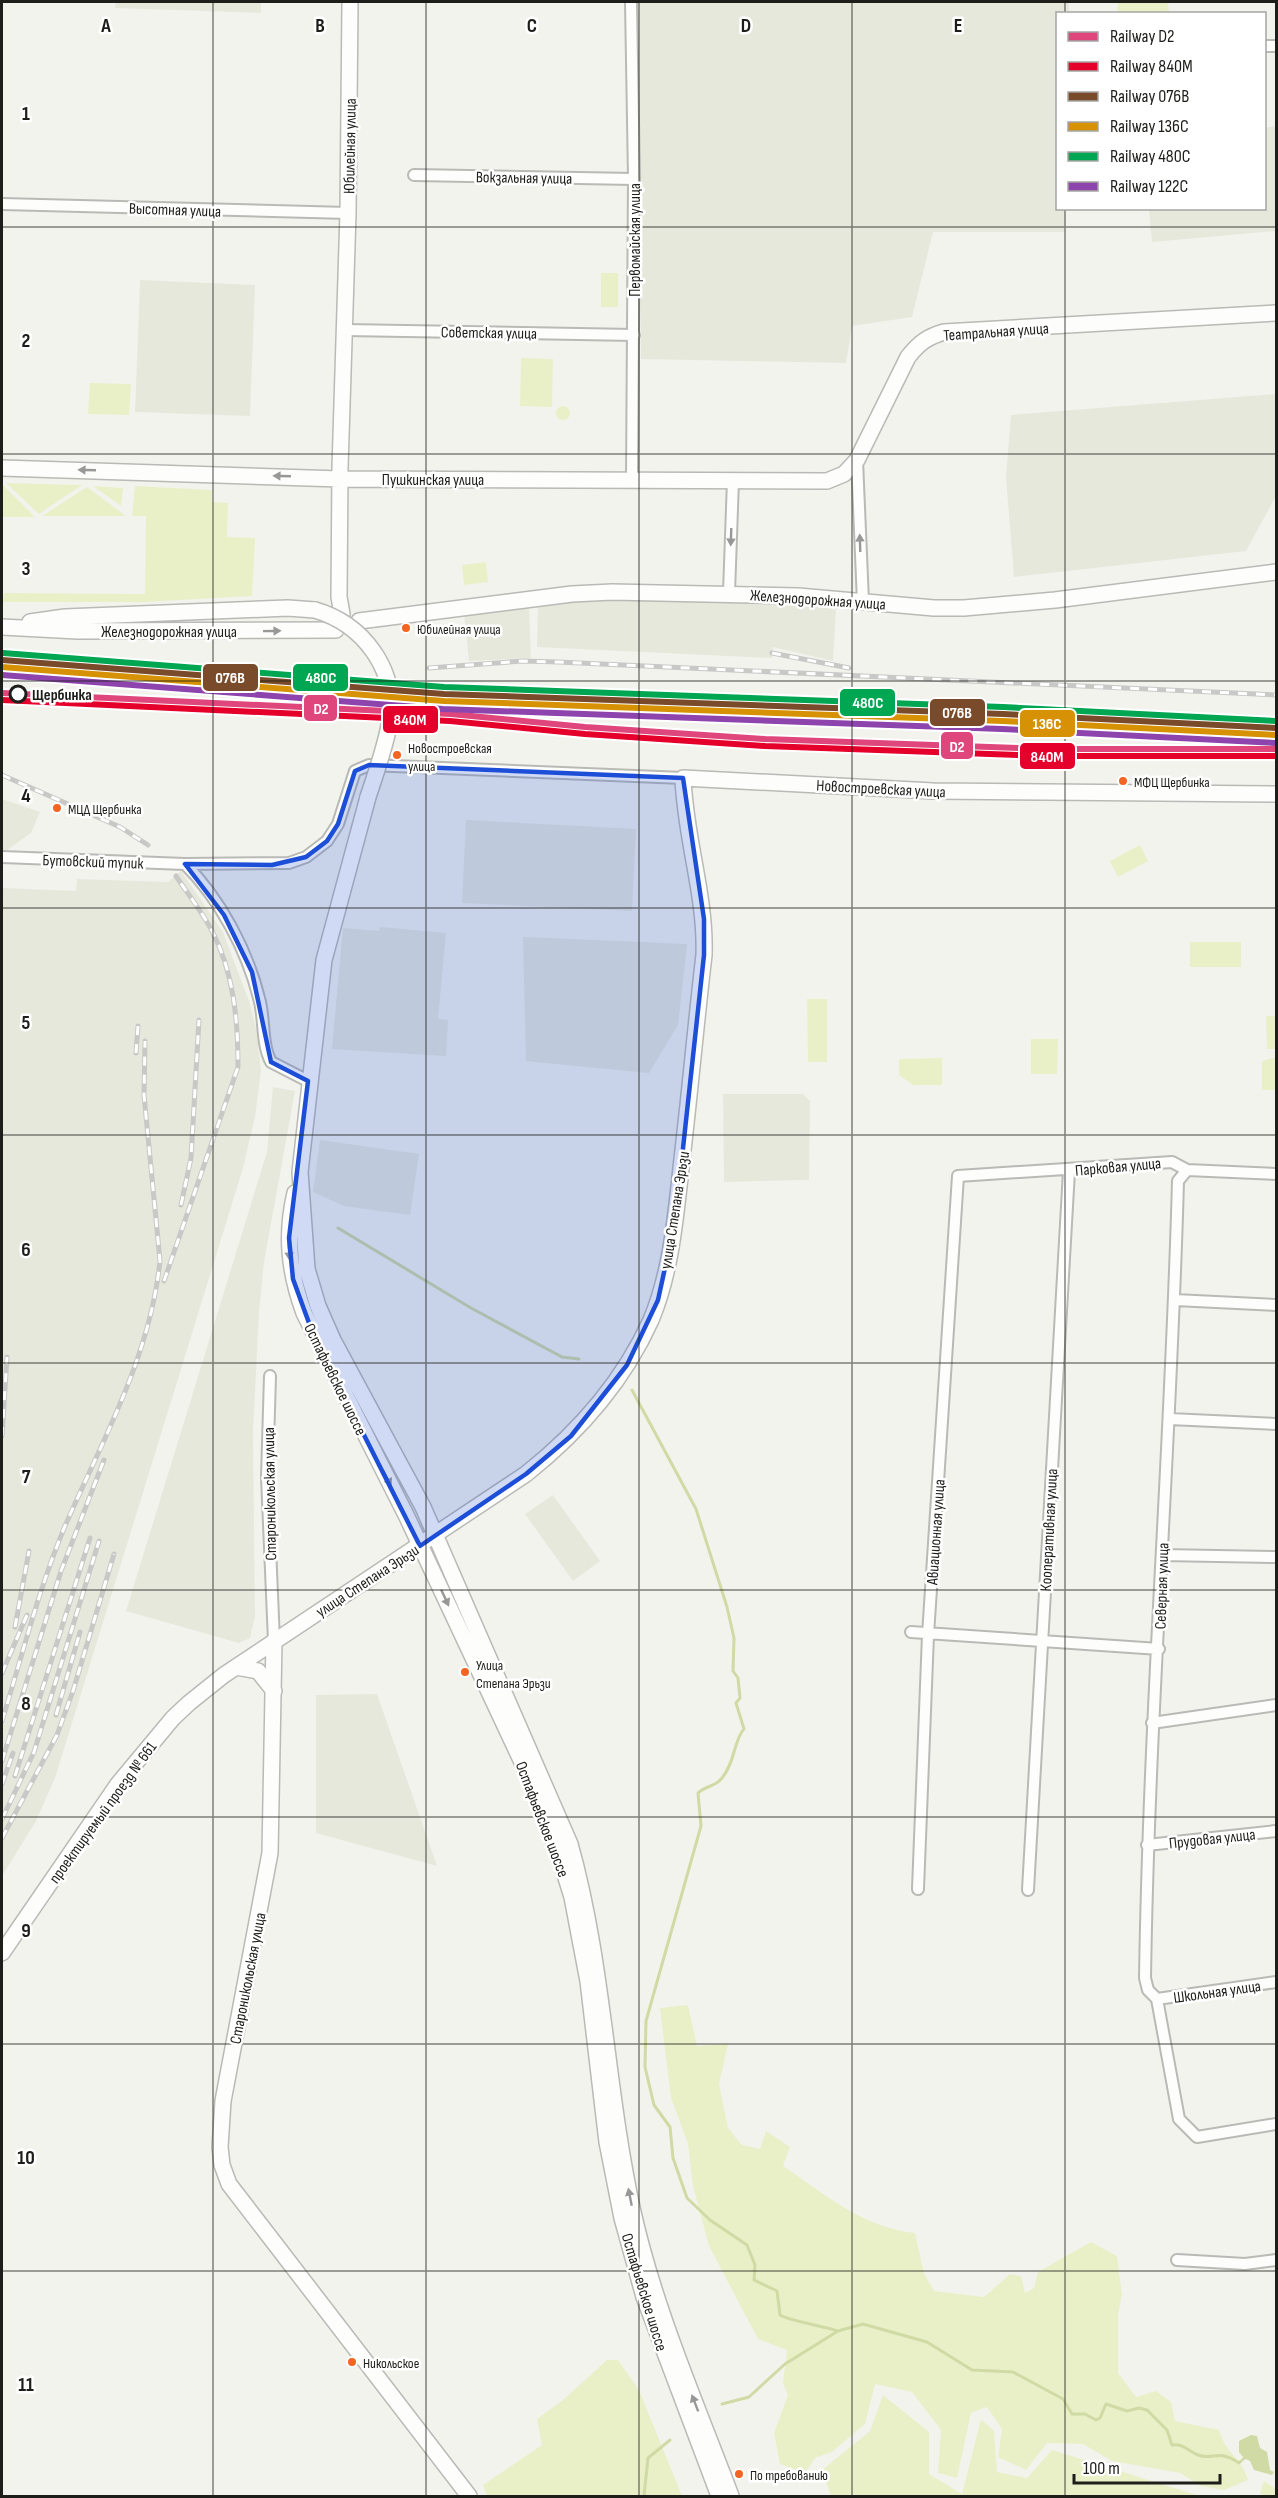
<svg xmlns="http://www.w3.org/2000/svg" width="1278" height="2498" font-family="'Sofia Sans Condensed',sans-serif">
<rect width="100%" height="100%" fill="#f3f3ee"/>
<!-- built -->
<path fill="#e6e8dc" d="M116,2H261V13L115,8Z
M637,2H1069V13L1058,14V208L1065,209L1064,232H933L912,317L852,326L846,363L641,359Z
M1276,126V231L1152,242L1149,209L1264,208L1265,128Z
M140,280L255,285L250,416L135,412Z
M1276,394V496L1246,551L1014,577L1006,477L1011,415Z
M608,596L822,606L836,610L833,661L773,647L772,658L537,647L538,603Z
M529,603L531,658L469,661L464,614Z
M2,799L40,812L31,833L3,853Z
M466,820L636,829L632,911L462,903Z
M181,871L223,932L249,1001L256,1028L261,1070L255,1117L243,1168L55,1778L36,1821L2,1876V888L76,891L77,879L168,882Z
M380,927L446,933L438,1019L448,1020L446,1056L332,1049L343,928L379,931Z
M523,937L687,944L678,1025L649,1073L526,1061Z
M273,1087L295,1091L264,1262L259,1313L253,1431L255,1616L250,1638L239,1643L126,1611L267,1152Z
M723,1094H803L810,1101L809,1180L724,1182Z
M320,1140L419,1154L410,1215L344,1206L313,1192Z
M553,1495L600,1561L573,1581L525,1514Z
M377,1694L437,1866L316,1833V1695Z"/>
<!-- green -->
<path fill="#e9f0c8" d="M1118,2H1168L1169,13H1117Z
M601,273H618V307H601Z
M521,358L553,359L552,407L520,406Z
M90,383L131,384L129,415L88,414Z
M556 413a7 7 0 1 1 14 0a7 7 0 1 1-14 0Z
M6,483L82,485L39,514Z
M3,485L35,517H3Z
M93,486L123,488L121,506Z
M135,486L212,490V502L228,503L227,537L255,538L252,596L145,602H3L4,593L145,594L146,516H132Z
M87,487L126,516H42Z
M486,562L488,582L464,585L462,565Z
M1140,845L1148,861L1118,877L1110,861Z
M1190,942H1241V967H1190Z
M807,999H827V1062H808Z
M1266,1016H1276V1049H1267Z
M1031,1039H1058L1057,1074H1031Z
M1276,1057V1090H1262V1061Z
M942,1058V1085H913L899,1075V1059Z
M688,2005L697,2046L728,2044L719,2084L728,2128L742,2145L760,2149L766,2131L790,2147L783,2166C825,2194 863,2228 915,2233L924,2273L934,2291L984,2297L1010,2274L1021,2276L1025,2293L1034,2288L1038,2272L1091,2242L1117,2256L1122,2295L1118,2314V2373L1136,2397L1156,2391L1171,2402L1175,2421L1219,2430C1226,2455 1241,2456 1248,2480L1224,2490L1201,2486L1180,2473L1112,2461L1083,2444L1047,2443L1026,2470L998,2457L1002,2429L987,2407L971,2413L957,2478L938,2473L941,2430L912,2392L875,2384L865,2424L832,2452L815,2458L805,2473L780,2464L774,2433L788,2395L783,2383L787,2350L758,2339L709,2246L693,2186L688,2144L671,2098L660,2008Z
M607,2360H618L639,2390L682,2496H487L483,2485L542,2445L537,2419L563,2400Z
M883,2395L929,2432V2474L962,2494L981,2419L994,2431L997,2472L1027,2478L1052,2450L1200,2496H831L822,2470L870,2431Z
M1264,2481L1276,2489V2496H1264L1260,2493Z"/>
<!-- water -->
<path fill="#d0daa4" d="M1251,2435L1257,2436L1260,2448L1267,2452L1270,2470L1274,2472L1272,2475L1254,2470L1250,2461L1246,2459L1239,2463L1243,2457L1239,2452V2441Z"/>
<g fill="none" stroke-linecap="round" stroke-linejoin="round">
<!-- stream -->
<path stroke="#d0daa4" stroke-width="3" d="M338,1228L471,1308L562,1357L579,1359
M632,1390L696,1509L727,1607L734,1638L733,1671L738,1678L740,1698L736,1703L744,1729C734,1739 735,1763 722,1778C715,1787 705,1786 698,1793L701,1826L646,2021L645,2067L654,2105L670,2127L673,2158L687,2198L710,2220L747,2245L755,2265L754,2280L777,2291L780,2315C790,2321 823,2326 838,2331
M722,2404L749,2397L785,2364L838,2331L863,2324L927,2342L972,2370L1013,2372L1063,2399L1072,2414H1085L1096,2420L1100,2418L1106,2404L1127,2411L1139,2408L1147,2410L1167,2430L1172,2445C1183,2443 1188,2451 1198,2455C1214,2461 1216,2448 1239,2463L1241,2461
M644,2496L648,2458L670,2440"/>
<!-- street casing -->
<g stroke="#b9b9b5" stroke-width="14">
<path id="street" d="M631,2L634,179L632,479
M1264,46H1276
M414,175L634,179
M2,204L348,213
M345,330L634,335
M857,460L863,602
M729,593L733,480
M2,857L185,864L289,863L306,857L327,841L338,824L355,771L369,765L683,778
M185,864C220,899 247,950 259,998C265,1018 261,1043 271,1062L308,1081
M1175,1300L1276,1305
M270,1376L267,1477L274,1641
M1170,1419L1276,1424
M1162,1555L1276,1557
M911,1632L1159,1649
M1152,1723L1276,1705
M1147,1845L1276,1831
M918,1889L928,1635L958,1176L1172,1162L1187,1170L1276,1174
M1028,1890L1069,1171
M1157,1999L1148,1990L1145,1978C1149,1712 1171,1447 1178,1181L1187,1170
M1157,1999L1179,2119L1197,2137L1276,2124
M1157,1999L1276,1982
M1177,2260L1245,2264L1276,2260"/>
</g>
<!-- secondary casing -->
<g stroke="#b9b9b5" stroke-width="18">
<path id="secondary" d="M2,468L340,479L827,481L844,474L857,460L908,357C919,343 927,337 944,332L1276,313
M342,614L339,597L340,468L348,213L350,2
M359,621L572,594L612,592L798,596L934,608H964L1055,600L1276,572
M30,622L65,617L288,608L315,610
M2,627L78,631L336,630
M368,797L324,960L300,1172L307,1269L318,1306L333,1340L423,1507L570,1844C604,1965 606,2090 633,2212C655,2310 696,2403 731,2496
M295,1193C285,1235 289,1272 304,1313L407,1517L536,1792L557,1849L572,1897L588,1981L607,2142L622,2218L644,2297L719,2496
M274,1641L270,1853L223,2101L220,2147L222,2165L229,2184L469,2496
M236,1667L258,1671L274,1691
M2,1953L118,1784L173,1718L189,1703L224,1675L526,1474C579,1432 623,1382 651,1320C672,1270 676,1212 682,1159C690,1091 696,1023 704,955C706,895 685,838 683,778L933,791L1276,794"/>
</g>
<!-- street -->
<use href="#street" stroke="#fdfdfc" stroke-width="10"/>
<!-- secondary -->
<use href="#secondary" stroke="#fdfdfc" stroke-width="15"/>
<!-- rail casing -->
<g stroke="#c8c8c7" stroke-width="5">
<path id="rail" d="M772,653L849,668
M2,667L71,669L344,696L1276,734
M429,668L523,661L558,662L1276,695
M2,775L120,827L148,845
M136,1053L138,1026
M181,1205L191,1158L199,1020
M164,1281L238,1067C238,1021 234,973 212,931C202,912 188,894 176,876
M2,1436L7,1357
M15,1627L29,1551
M2,1673L27,1615
M56,1715L80,1632
M2,1721C22,1656 39,1588 65,1526C103,1439 150,1357 160,1261L144,1095L145,1041
M2,1761L61,1571L104,1460
M15,1776L90,1538
M2,1784L13,1753
M2,1819L34,1752L99,1541
M2,1838L57,1735L73,1691L114,1554"/>
</g>
<!-- rail -->
<use href="#rail" stroke="#fff" stroke-width="3" stroke-dasharray="9" stroke-linecap="butt"/>
<!-- secondary-bridge casing -->
<g stroke="#b9b9b5" stroke-width="18" stroke-linecap="butt">
<path id="secondary-bridge" d="M315,610C363,624 397,669 390,720C386,746 376,772 368,797"/>
</g>
<!-- secondary-bridge -->
<use href="#secondary-bridge" stroke="#fdfdfc" stroke-width="15"/>
<!-- rail-1 casing -->
<g stroke="#fff" stroke-width="10">
<path id="rail-1" d="M2,693L451,714L585,727L765,739L1044,749H1276"/>
</g>
<!-- rail-2 casing -->
<g stroke="#fff" stroke-width="10">
<path id="rail-2" d="M2,700L450,721L585,734L765,746L1044,756H1276"/>
</g>
<!-- rail-3 casing -->
<g stroke="#fff" stroke-width="10">
<path id="rail-3" d="M2,660L444,694L1003,714L1276,728"/>
</g>
<!-- rail-4 casing -->
<g stroke="#fff" stroke-width="10">
<path id="rail-4" d="M2,667L444,701L1003,721L1276,735"/>
</g>
<!-- rail-5 casing -->
<g stroke="#fff" stroke-width="10">
<path id="rail-5" d="M3,653L444,687L1003,707L1276,721"/>
</g>
<!-- rail-6 casing -->
<g stroke="#fff" stroke-width="10">
<path id="rail-6" d="M2,675L443,709L1002,729L1275,743"/>
</g>
<!-- rail-1 -->
<use href="#rail-1" stroke="#df477c" stroke-width="6"/>
<!-- rail-2 -->
<use href="#rail-2" stroke="#e4002b" stroke-width="6"/>
<!-- rail-3 -->
<use href="#rail-3" stroke="#7a4b2a" stroke-width="6"/>
<!-- rail-4 -->
<use href="#rail-4" stroke="#d69204" stroke-width="6"/>
<!-- rail-5 -->
<use href="#rail-5" stroke="#00a651" stroke-width="6"/>
<!-- rail-6 -->
<use href="#rail-6" stroke="#8e44ad" stroke-width="6"/>
</g>
<!-- one-way arrows -->
<defs><path id="oneway-solid" d="M-6-.8H1V-3.2L6.5 0L1 3.2V.8H-6Z" transform="scale(1.5)"/></defs>
<g fill="#989996">
<use href="#oneway-solid" transform="translate(87 470) rotate(-178)"/>
<use href="#oneway-solid" transform="translate(282 476) rotate(-178)"/>
<use href="#oneway-solid" transform="translate(731 537) rotate(92)"/>
<use href="#oneway-solid" transform="translate(860 543) rotate(-92)"/>
<use href="#oneway-solid" transform="translate(272 631) rotate(-1)"/>
<use href="#oneway-solid" transform="translate(289 1251) rotate(87)"/>
<use href="#oneway-solid" transform="translate(387 1478) rotate(62)"/>
<use href="#oneway-solid" transform="translate(445 1598) rotate(65)"/>
<use href="#oneway-solid" transform="translate(630 2197) rotate(-101)"/>
<use href="#oneway-solid" transform="translate(695 2403) rotate(-111)"/>
</g>
<!-- marked area -->
<path fill="#1d4ed8" fill-opacity="0.2" stroke="#1d4ed8" stroke-width="4.5" stroke-linejoin="round" d="M369,765L683,778L704,919V955L675,1222L658,1300L627,1365L571,1436L526,1474L420,1546L313,1334L293,1279L289,1238L308,1081L271,1062L252,972L224,915L185,864L272,865L306,857L327,841L338,824L355,771Z"/>
<!-- grid -->
<path fill="none" stroke="#1d1e1a" stroke-width="1.5" stroke-opacity="0.55" d="M213,2V2496M426,2V2496M639,2V2496M852,2V2496M1065,2V14M1065,208V2496M2,227H1276M2,454H1276M2,681H1276M2,908H1276M2,1135H1276M2,1363H1276M2,1590H1276M2,1817H1276M2,2044H1276M2,2271H1276"/>
<!-- markers -->
<g fill="#f26522" stroke="#fff" stroke-width="2">
<circle cx="406" cy="628" r="5"/>
<circle cx="397" cy="755" r="5"/>
<circle cx="1123" cy="781" r="5"/>
<circle cx="57" cy="808" r="5"/>
<circle cx="465" cy="1672" r="5"/>
<circle cx="352" cy="2362" r="5"/>
<circle cx="739" cy="2474" r="5"/>
</g>
<circle fill="#fff" stroke="#1d1e1a" stroke-width="3" cx="18" cy="694" r="8"/>
<g text-anchor="middle" stroke-width="5" stroke-linejoin="round" paint-order="stroke">
<!-- bus labels -->
<g font-size="14" fill="#1d1e1a" stroke="#fff" text-anchor="start">
<text x="417" y="634">Юбилейная улица</text>
<text x="408" y="753">Новостроевская<tspan x="408" dy="18">улица</tspan></text>
<text x="1134" y="787">МФЦ Щербинка</text>
<text x="68" y="814">МЦД Щербинка</text>
<text x="476" y="1670">Улица<tspan x="476" dy="18">Степана Эрьзи</tspan></text>
<text x="363" y="2368">Никольское</text>
<text x="750" y="2480">По требованию</text>
</g>
<!-- street labels -->
<g font-size="16" fill="#1d1e1a" stroke="#fff">
<text transform="translate(349 146) rotate(-89)" y="6">Юбилейная улица</text>
<text transform="translate(524 177) rotate(1)" y="6">Вокзальная улица</text>
<text transform="translate(175 209) rotate(2)" y="6">Высотная улица</text>
<text transform="translate(634 240) rotate(-90)" y="6">Первомайская улица</text>
<text transform="translate(996 331) rotate(-4)" y="6">Театральная улица</text>
<text transform="translate(489 332) rotate(1)" y="6">Советская улица</text>
<text x="433" y="485">Пушкинская улица</text>
<text transform="translate(818 599) rotate(4)" y="6">Железнодорожная улица</text>
<text x="169" y="637">Железнодорожная улица</text>
<text transform="translate(881 788) rotate(3)" y="6">Новостроевская улица</text>
<text transform="translate(93 861) rotate(2)" y="6">Бутовский тупик</text>
<text transform="translate(1118 1166) rotate(-5)" y="6">Парковая улица</text>
<text transform="translate(674 1210) rotate(-81)" y="6">улица Степана Эрьзи</text>
<text transform="translate(336 1379) rotate(64)" y="6">Остафьевское шоссе</text>
<text transform="translate(269 1494) rotate(-91)" y="6">Староникольская улица</text>
<text transform="translate(1048 1530) rotate(-87)" y="6">Кооперативная улица</text>
<text transform="translate(935 1532) rotate(-86)" y="6">Авиационная улица</text>
<text transform="translate(367 1580) rotate(-33)" y="6">улица Степана Эрьзи</text>
<text transform="translate(1161 1586) rotate(-88)" y="6">Северная улица</text>
<text transform="translate(102 1812) rotate(-54)" y="6">проектируемый проезд № 661</text>
<text transform="translate(543 1819) rotate(69)" y="6">Остафьевское шоссе</text>
<text transform="translate(1212 1838) rotate(-6)" y="6">Прудовая улица</text>
<text transform="translate(247 1978) rotate(-79)" y="6">Староникольская улица</text>
<text transform="translate(1217 1991) rotate(-8)" y="6">Школьная улица</text>
<text transform="translate(645 2292) rotate(73)" y="6">Остафьевское шоссе</text>
</g>
<!-- stop labels -->
<g font-size="16" font-weight="bold" fill="#1d1e1a" stroke="#fff" text-anchor="start">
<text x="32" y="700">Щербинка</text>
</g>
</g>
<g font-size="20" text-anchor="middle" font-weight="bold" fill="#1d1e1a" stroke="#fff" stroke-width="5" stroke-linejoin="round" paint-order="stroke">
<text x="106" y="32">A</text>
<text x="320" y="32">B</text>
<text x="532" y="32">C</text>
<text x="746" y="32">D</text>
<text x="958" y="32">E</text>
<text x="26" y="120">1</text>
<text x="26" y="347">2</text>
<text x="26" y="575">3</text>
<text x="26" y="802">4</text>
<text x="26" y="1029">5</text>
<text x="26" y="1256">6</text>
<text x="26" y="1483">7</text>
<text x="26" y="1710">8</text>
<text x="26" y="1937">9</text>
<text x="26" y="2164">10</text>
<text x="26" y="2391">11</text>
</g>
<g stroke="#fff" stroke-width="2">
<rect x="292" y="663" width="57" height="29" rx="6" fill="#00a651"/>
<rect x="202" y="663" width="57" height="29" rx="6" fill="#7a4b2a"/>
<rect x="839" y="688" width="57" height="29" rx="6" fill="#00a651"/>
<rect x="303" y="694" width="35" height="28" rx="6" fill="#df477c"/>
<rect x="929" y="698" width="57" height="29" rx="6" fill="#7a4b2a"/>
<rect x="382" y="705" width="57" height="29" rx="6" fill="#e4002b"/>
<rect x="1019" y="709" width="57" height="29" rx="6" fill="#d69204"/>
<rect x="940" y="731" width="34" height="29" rx="6" fill="#df477c"/>
<rect x="1019" y="742" width="57" height="28" rx="6" fill="#e4002b"/>
</g>
<g font-size="16" text-anchor="middle" font-weight="bold" fill="#fff">
<text x="321" y="683">480С</text>
<text x="230" y="683">076В</text>
<text x="868" y="708">480С</text>
<text x="321" y="714">D2</text>
<text x="957" y="718">076В</text>
<text x="410" y="725">840М</text>
<text x="1047" y="729">136С</text>
<text x="957" y="752">D2</text>
<text x="1047" y="762">840М</text>
</g>
<!-- border -->
<rect width="1278" height="2498" fill="none" stroke="#1d1e1a" stroke-width="6"/>
<!-- legend -->
<rect x="1056" y="12" width="210" height="198" fill="#ffffff" stroke="#a5a5a3" stroke-width="1.5"/>
<rect x="1068" y="32" width="30" height="9" fill="#df477c" stroke="#a5a5a3" stroke-width="1.5"/>
<text x="1110" y="42" font-size="18" fill="#1d1e1a">Railway D2</text>
<rect x="1068" y="62" width="30" height="9" fill="#e4002b" stroke="#a5a5a3" stroke-width="1.5"/>
<text x="1110" y="72" font-size="18" fill="#1d1e1a">Railway 840М</text>
<rect x="1068" y="92" width="30" height="9" fill="#7a4b2a" stroke="#a5a5a3" stroke-width="1.5"/>
<text x="1110" y="102" font-size="18" fill="#1d1e1a">Railway 076В</text>
<rect x="1068" y="122" width="30" height="9" fill="#d69204" stroke="#a5a5a3" stroke-width="1.5"/>
<text x="1110" y="132" font-size="18" fill="#1d1e1a">Railway 136С</text>
<rect x="1068" y="152" width="30" height="9" fill="#00a651" stroke="#a5a5a3" stroke-width="1.5"/>
<text x="1110" y="162" font-size="18" fill="#1d1e1a">Railway 480С</text>
<rect x="1068" y="182" width="30" height="9" fill="#8e44ad" stroke="#a5a5a3" stroke-width="1.5"/>
<text x="1110" y="192" font-size="18" fill="#1d1e1a">Railway 122С</text>
<!-- scale -->
<path d="M1074 2474v9h146v-9" fill="none" stroke="#1d1e1a" stroke-width="3"/>
<text x="1083" y="2474" font-size="18" fill="#1d1e1a" stroke="#ffffff" stroke-width="4.5" paint-order="stroke">100 m</text>
</svg>
